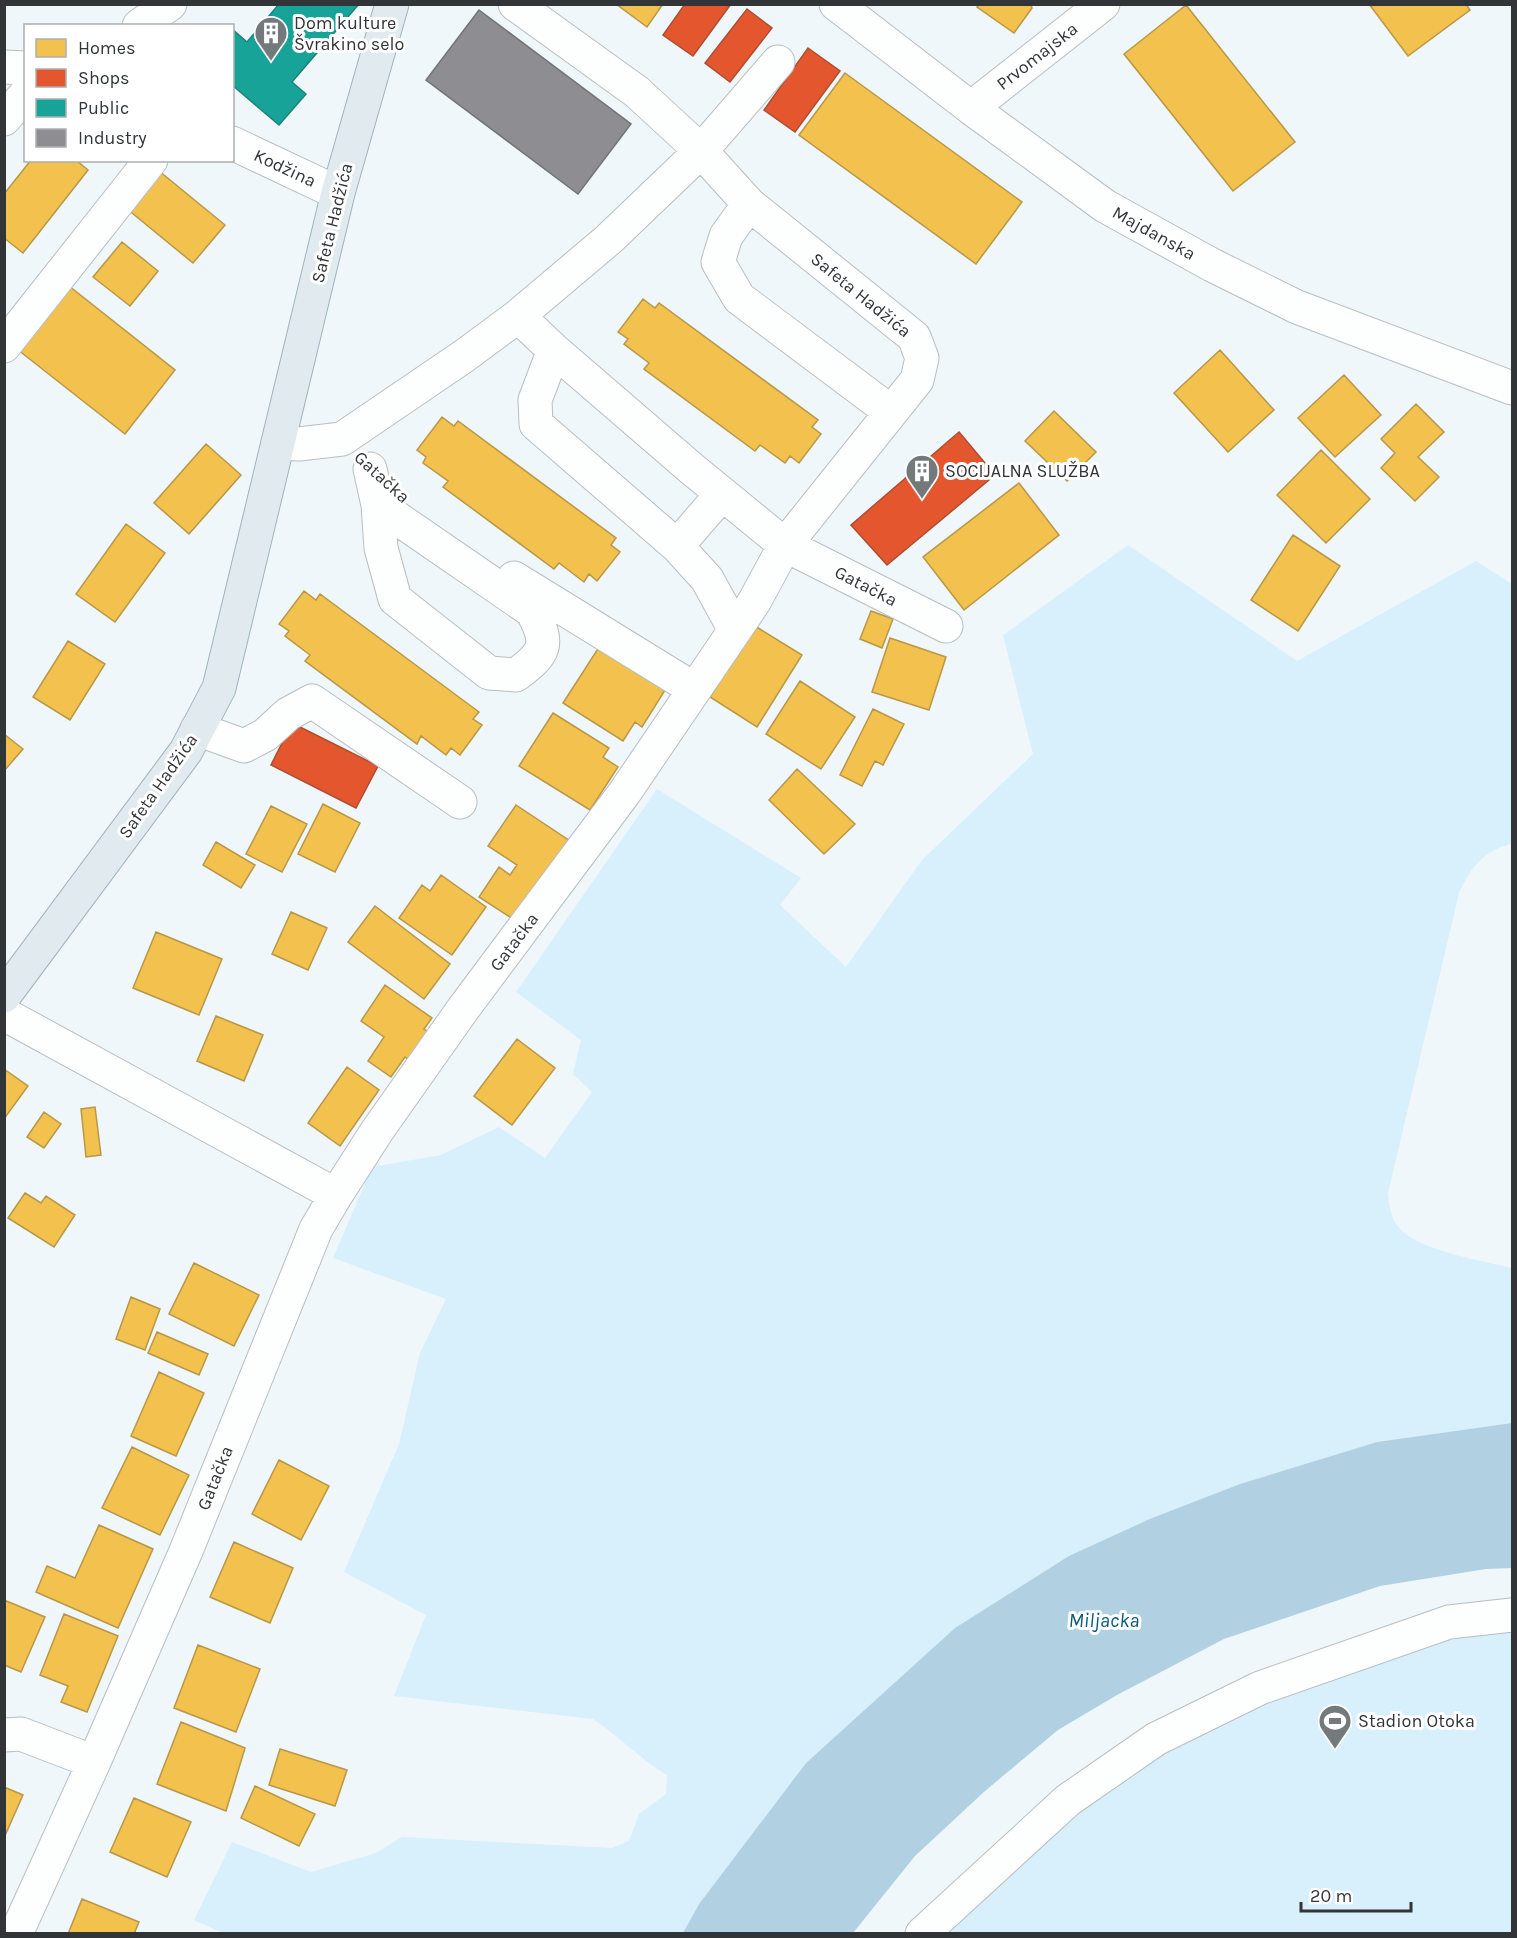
<svg xmlns="http://www.w3.org/2000/svg" width="1517" height="1938" font-family="Karla,sans-serif">
<rect width="100%" height="100%" fill="#eff7fa"/>
<!-- green -->
<path fill="#d8effc" d="M1128,545L1297,661L1476,561L1510,583L1512,581V844C1484,850 1470,868 1459,893L1388,1193C1389,1206 1391,1221 1402,1231C1423,1251 1483,1261 1512,1268V1423L1377,1442L1240,1484L1152,1518L955,1628L806,1763L699,1904L683,1933L225,1934L194,1920L232,1842L311,1872L376,1853L402,1837L612,1848L629,1841L639,1814L666,1794L667,1775C640,1759 619,1736 593,1719L394,1696L426,1615L344,1572L399,1444L420,1353L446,1299L333,1258L372,1167L441,1155L499,1127L545,1158L592,1092L573,1074L581,1040L516,992L657,789L801,878L780,905L846,967L922,860L1033,754L1003,635Z
M1512,1606V1933L934,1934L1110,1775L1205,1724Z"/>
<!-- water -->
<path fill="#b1d1e3" d="M1512,1423V1568L1486,1569L1380,1586L1224,1639L1117,1695L1058,1730L985,1791L915,1856L853,1933H683L699,1904L806,1763L955,1628L1069,1556L1152,1518L1240,1484L1377,1442Z"/>
<!-- homes -->
<path fill="#f2c14e" stroke="#b89747" stroke-width="1.5" d="M616,4H663L647,27Z
M979,4H1031L1032,8L1014,33L977,7Z
M1369,4H1466L1470,10L1408,56Z
M1186,5L1295,142L1233,191L1124,54Z
M845,73L1022,202L976,264L799,135Z
M31,160H76L88,170L23,253L4,238V194Z
M153,166L225,225L193,263L121,204Z
M122,242L158,271L130,306L93,277Z
M64,282L175,370L125,434L13,346Z
M643,299L655,308L659,303L818,420L812,427L821,434L799,463L790,456L785,463L760,445L755,451L644,369L649,363L624,344L628,339L618,332Z
M1220,350L1274,410L1228,452L1174,393Z
M1344,375L1381,415L1335,457L1298,418Z
M1416,404L1444,432L1418,457L1439,477L1415,501L1381,468L1395,453L1381,439Z
M1054,411L1096,452L1067,481L1025,441Z
M442,417L454,426L458,421L616,538L611,545L620,552L597,581L589,574L584,582L559,563L554,569L443,487L448,481L423,463L426,457L417,450Z
M206,444L241,475L189,534L154,503Z
M1321,450L1370,499L1326,543L1277,495Z
M1019,483L1059,535L964,610L923,557Z
M126,524L165,553L115,622L76,594Z
M1293,535L1340,566L1298,631L1251,600Z
M304,591L316,600L320,594L479,712L473,719L482,725L460,755L451,748L446,755L421,736L417,744L305,661L310,655L285,636L289,631L279,624Z
M871,611L893,619L882,648L860,639Z
M755,626L802,655L757,727L710,697Z
M890,638L946,657L929,710L872,692Z
M68,641L105,664L70,720L33,697Z
M601,644L667,687L642,727L635,722L623,741L563,703Z
M800,681L855,717L821,769L766,734Z
M873,709L904,724L883,765L875,761L862,786L840,775Z
M553,713L609,748L603,757L618,767L590,810L519,766Z
M4,734L23,749L4,771Z
M797,769L855,824L824,854L769,800Z
M323,804L360,823L335,872L298,854Z
M516,805L573,843L513,919L479,897L499,867L510,875L517,865L488,846Z
M271,806L307,824L282,872L246,854Z
M216,842L255,865L241,888L203,865Z
M441,875L486,907L452,955L399,918L422,885L430,891Z
M375,906L450,964L424,999L348,942Z
M291,912L327,928L308,970L272,954Z
M156,932L222,959L199,1015L133,988Z
M385,985L432,1018L424,1029L431,1034L412,1062L405,1057L391,1077L368,1061L384,1037L361,1021Z
M216,1016L263,1035L244,1081L197,1061Z
M517,1039L555,1068L512,1125L474,1096Z
M347,1067L379,1090L340,1146L308,1123Z
M4,1069L28,1086L4,1119Z
M95,1107L101,1155L86,1157L81,1109Z
M44,1112L61,1124L44,1148L27,1137Z
M25,1193L41,1203L46,1196L75,1215L54,1247L8,1218Z
M194,1263L259,1295L234,1346L169,1314Z
M131,1297L160,1309L145,1350L116,1339Z
M157,1332L208,1354L199,1375L148,1353Z
M159,1372L204,1393L176,1456L131,1436Z
M132,1447L189,1475L160,1535L102,1508Z
M279,1460L329,1486L301,1540L252,1514Z
M99,1525L153,1549L118,1628L36,1592L47,1566L75,1578Z
M234,1542L293,1568L270,1623L210,1597Z
M4,1600L45,1617L21,1672L4,1665Z
M64,1614L118,1636L87,1712L61,1702L68,1686L40,1675Z
M198,1645L260,1669L236,1732L174,1708Z
M181,1722L245,1748L226,1811L157,1784Z
M280,1749L347,1770L335,1806L269,1785Z
M255,1786L315,1814L299,1846L241,1818Z
M4,1787L23,1795L4,1838Z
M134,1798L191,1822L167,1877L110,1852Z
M82,1899L139,1922L134,1934H68Z"/>
<!-- shops -->
<path fill="#e4572e" stroke="#ae4d31" stroke-width="1.5" d="M685,4H731L693,56L663,35Z
M747,9L772,28L730,82L705,63Z
M808,48L840,71L795,132L764,110Z
M959,432L995,475L887,565L851,525Z
M292,723L378,766L356,808L271,765Z"/>
<!-- public -->
<path fill="#17a398" stroke="#1f827b" stroke-width="1.5" d="M279,4H359L292,82L306,94L279,125L232,85V29L247,42Z"/>
<!-- industry -->
<path fill="#8d8d92" stroke="#717377" stroke-width="1.5" d="M479,10L631,124L578,194L426,80Z"/>
<g fill="none" stroke-linecap="round" stroke-linejoin="round">
<!-- minor casing -->
<g stroke="#b9bec0" stroke-width="35">
<path id="minor" d="M836,4L971,108L1105,206L1212,265L1297,307L1512,388
M139,26L170,4
M4,67L26,68
M971,108L1103,4
M4,119L26,94
M232,143L338,193
M749,204L726,236L718,262L739,298L891,412
M518,316L554,350L692,469L785,545L946,626
M4,346L151,160
M554,350L535,400L536,424L677,546L707,579L735,630
M278,443L299,444L342,439L464,356L518,316L609,239L701,151L778,62
M370,469L378,505L381,548L395,599L489,673L516,675C546,653 550,644 532,611L378,505
M677,546L722,494
M514,578L694,689
M197,729L244,746L265,735L288,714L312,701L460,802
M4,1014L336,1195
M4,1735L21,1734L94,1762
M16,1934L94,1762L186,1551L316,1229L336,1195L377,1131L463,1009L625,792L754,602L785,545L917,380L922,358L914,337L749,204L701,151L637,92L515,4
M922,1934L1068,1800L1156,1739L1260,1688L1449,1622L1512,1615"/>
</g>
<!-- major casing -->
<g stroke="#9fb3bb" stroke-width="35">
<path id="major" d="M4,996L186,751L219,688L338,193L392,4"/>
</g>
<!-- minor -->
<use href="#minor" stroke="#fdfefe" stroke-width="33"/>
<!-- major -->
<use href="#major" stroke="#e1eaef" stroke-width="33"/>
</g>
<!-- icons -->
<defs>
<g id="building-pin" transform="scale(1.725)"><path d="M0 17L-7.5 6A9.5 9.5 0 1 1 7.5 6Z" fill="#74797c" stroke="#fff"/><path d="M-4-6H4V6H1V3H-1V6H-4ZM-2.5-4.3h1.7v1.8h-1.7ZM.8-4.3h1.7v1.8H.8ZM-2.5-1h1.7V.8h-1.7ZM.8-1h1.7V.8H.8Z" fill="#fff"/></g>
<g id="stadium-pin" transform="scale(1.725)"><path d="M0 17L-7.5 6A9.5 9.5 0 1 1 7.5 6Z" fill="#74797c" stroke="#fff"/><path d="M0-5a6.5 5 0 1 0 0 10a6.5 5 0 1 0 0-10ZM-3.5-1.8h7v3.6h-7Z" fill="#fff"/></g>
</defs>
<g fill-rule="evenodd">
<use href="#building-pin" x="271" y="33"/>
<use href="#building-pin" x="922" y="471"/>
<use href="#stadium-pin" x="1335" y="1721"/>
</g>
<g text-anchor="middle" stroke-width="6" stroke-linejoin="round" paint-order="stroke">
<!-- poi labels -->
<g font-size="18" fill="#313538" stroke="#fff" text-anchor="start">
<text x="294" y="29">Dom kulture<tspan x="294" dy="21">Švrakino selo</tspan></text>
<text x="945" y="477">SOCIJALNA SLUŽBA</text>
<text x="1358" y="1727">Stadion Otoka</text>
</g>
<!-- street labels -->
<g font-size="18" fill="#313538" stroke="#fff">
<text transform="translate(1037 56) rotate(-38)" y="6">Prvomajska</text>
<text transform="translate(285 168) rotate(25)" y="6">Kodžina</text>
<text transform="translate(332 223) rotate(-76)" y="6">Safeta Hadžića</text>
<text transform="translate(1154 233) rotate(29)" y="6">Majdanska</text>
<text transform="translate(861 295) rotate(39)" y="6">Safeta Hadžića</text>
<text transform="translate(382 477) rotate(42)" y="6">Gatačka</text>
<text transform="translate(866 586) rotate(27)" y="6">Gatačka</text>
<text transform="translate(158 786) rotate(-55)" y="6">Safeta Hadžića</text>
<text transform="translate(514 942) rotate(-53)" y="6">Gatačka</text>
<text transform="translate(215 1478) rotate(-68)" y="6">Gatačka</text>
</g>
<!-- water labels -->
<g font-size="20" font-style="italic" fill="#09597a" stroke="#fff">
<text x="1104" y="1627">Miljacka</text>
</g>
</g>
<!-- border -->
<rect width="1517" height="1938" fill="none" stroke="#313538" stroke-width="12"/>
<!-- legend -->
<rect x="24" y="24" width="210" height="138" fill="#ffffff" stroke="#adaeaf" stroke-width="1.5"/>
<rect x="36" y="39" width="30" height="18" fill="#f2c14e" stroke="#adaeaf" stroke-width="1.5"/>
<text x="78" y="54" font-size="18" fill="#313538">Homes</text>
<rect x="36" y="69" width="30" height="18" fill="#e4572e" stroke="#adaeaf" stroke-width="1.5"/>
<text x="78" y="84" font-size="18" fill="#313538">Shops</text>
<rect x="36" y="99" width="30" height="18" fill="#17a398" stroke="#adaeaf" stroke-width="1.5"/>
<text x="78" y="114" font-size="18" fill="#313538">Public</text>
<rect x="36" y="129" width="30" height="18" fill="#8d8d92" stroke="#adaeaf" stroke-width="1.5"/>
<text x="78" y="144" font-size="18" fill="#313538">Industry</text>
<!-- scale -->
<path d="M1301 1902v9h110v-9" fill="none" stroke="#313538" stroke-width="3"/>
<text x="1310" y="1902" font-size="18" fill="#313538" stroke="#ffffff" stroke-width="4.5" paint-order="stroke">20 m</text>
</svg>
